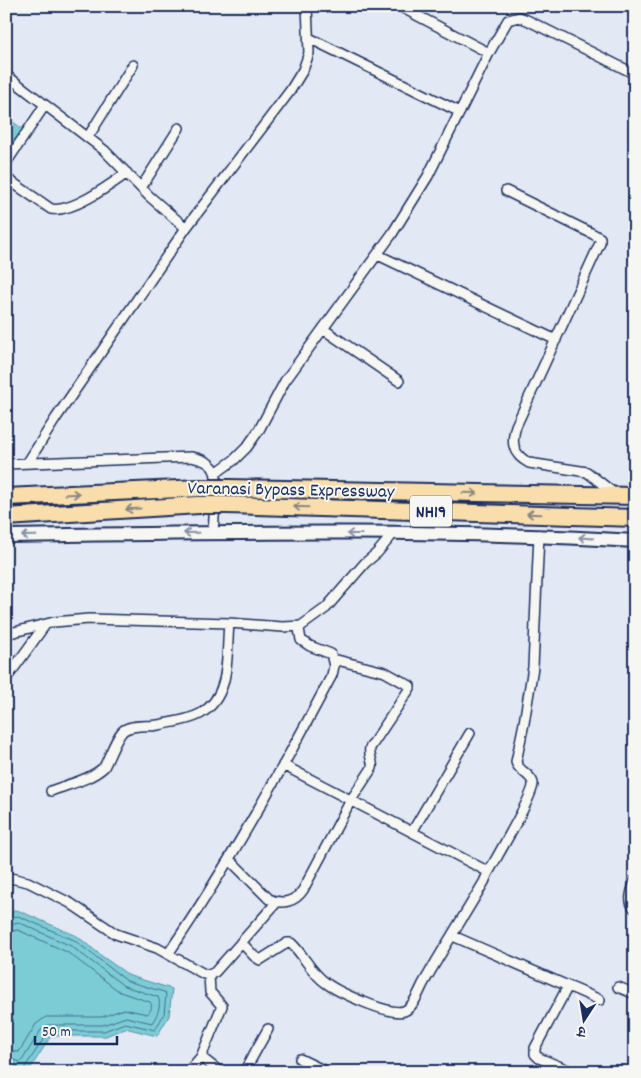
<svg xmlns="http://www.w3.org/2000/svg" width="641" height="1078" font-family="Dekko,'Playpen Sans Deva',sans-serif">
<rect width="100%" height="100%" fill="#e2e8f4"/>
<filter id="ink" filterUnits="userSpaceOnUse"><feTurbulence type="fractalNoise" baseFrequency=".02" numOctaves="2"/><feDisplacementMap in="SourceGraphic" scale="10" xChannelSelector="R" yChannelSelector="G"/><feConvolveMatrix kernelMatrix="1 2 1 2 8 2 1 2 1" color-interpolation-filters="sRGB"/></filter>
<g filter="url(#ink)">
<!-- water -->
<path fill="#7cccd6" stroke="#558da6" d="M6,117L24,130L6,149Z
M17,910L77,936L103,957L130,976L172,989L169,1016L157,1036L125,1028L106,1036H51L28,1072L6,1069V914Z"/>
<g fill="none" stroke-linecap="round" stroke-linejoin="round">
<!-- shore -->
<path stroke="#426e8e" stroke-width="1" d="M6,919L18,916L74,940L127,981L164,992L166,994L164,1014L155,1030L125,1023L104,1031H49L25,1067L24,1072
M6,925L18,922L71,946L124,986L158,997C162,1006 157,1015 152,1023L126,1017L103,1025H48L41,1030L21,1062L6,1058
M6,932L18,930L67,952L120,992L150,1002C153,1005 151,1012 147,1014L124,1009L102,1017H46L36,1024L19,1052L6,1050"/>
<!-- street casing -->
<g stroke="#1b2f5e" stroke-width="12">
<path id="street" d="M399,6L489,53
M309,38L460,112
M6,75L104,150L149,196L186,228
M88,137L133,65
M6,163L45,105
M6,178L51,209C72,213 110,185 127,173
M141,188L179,128
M506,191L593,234L600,238V243L516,426C511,442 512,454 529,463L587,472L615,494
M378,255L556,340
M323,329L399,381
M28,462L56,418L186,228L290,91L303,70L309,53L307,6
M6,464L191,457C202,459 216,463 216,478
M216,473L234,460L247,447L259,430L285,381L392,234L428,176L489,53L508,20L519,17L527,20L635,74
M213,533L215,503
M6,633L14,632L54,622L89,619L229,623L283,627L301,626
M6,679L45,625
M51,791C68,784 90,780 104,767C109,758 117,735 124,730C134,724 148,727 158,725C172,722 187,721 200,714C232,696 226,654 229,623
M412,832L470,733
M229,859L269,899C282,905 295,902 303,890L351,800L372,768C374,761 368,756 370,748L410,688V686L385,672L333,659
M488,873C495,860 535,793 533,783C531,774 518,771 516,762L524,723L533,667L539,535
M6,877L28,882L70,903L116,934L157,948L204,974L209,975L215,972L276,903
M635,881C632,891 627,901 635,909
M453,936L600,1000
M241,942L254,956L260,960L287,943H291C304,955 311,973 326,983C338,992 390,1016 404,1011C413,1008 419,992 423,984C443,949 464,916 484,882L488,873L485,870L283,765
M168,954C229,865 282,770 332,675L334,666L331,654L310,646L301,640L299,629L301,626L326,608L365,563L377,553L393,534
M568,986L535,1048V1054L539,1058L573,1072
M618,987L635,994
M201,1057L220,1072
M300,1059L327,1072
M188,1072L201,1057L222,1006L210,992L209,975
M244,1072L268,1029"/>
</g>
<!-- secondary casing -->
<g stroke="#1b2f5e" stroke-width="16">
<path id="secondary" d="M6,536C216,533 426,528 635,541"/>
</g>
<!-- highway casing -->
<g stroke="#1b2f5e" stroke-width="20">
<path id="highway" d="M229,488L635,496
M6,497L200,488
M227,505L635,518
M6,517L199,505"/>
</g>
<!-- street -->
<use href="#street" stroke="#f6f6f2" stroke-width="9"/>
<!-- secondary -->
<use href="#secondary" stroke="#f6f6f2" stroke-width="12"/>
<!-- highway -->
<use href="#highway" stroke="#f9deab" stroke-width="16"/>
<!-- highway-bridge casing -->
<g stroke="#1b2f5e" stroke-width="20" stroke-linecap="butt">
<path id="highway-bridge" d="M200,488H229
M199,505H227"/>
</g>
<!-- highway-bridge -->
<use href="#highway-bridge" stroke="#f9deab" stroke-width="16"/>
</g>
<!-- one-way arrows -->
<defs><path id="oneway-shaft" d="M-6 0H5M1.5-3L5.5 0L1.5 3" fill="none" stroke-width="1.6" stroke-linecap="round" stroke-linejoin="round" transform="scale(1.25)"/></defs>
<g stroke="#8a8684">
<use href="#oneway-shaft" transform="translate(470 493) rotate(1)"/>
<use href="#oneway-shaft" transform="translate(72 494) rotate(-3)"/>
<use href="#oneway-shaft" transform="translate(301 507) rotate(-178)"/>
<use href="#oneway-shaft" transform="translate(133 509) rotate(177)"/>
<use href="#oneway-shaft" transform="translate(534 514) rotate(-178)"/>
</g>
<g stroke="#8892a8">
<use href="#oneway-shaft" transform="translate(191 533) rotate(179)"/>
<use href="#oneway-shaft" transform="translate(354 534) rotate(-180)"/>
<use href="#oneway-shaft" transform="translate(29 536) rotate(179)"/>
<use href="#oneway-shaft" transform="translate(586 538) rotate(-176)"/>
</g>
</g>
<g text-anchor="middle" stroke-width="4" stroke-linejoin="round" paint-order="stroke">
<!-- shield labels -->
<rect fill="#f6f6f2" stroke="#5d6b8a" stroke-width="1" x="410" y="495.5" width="42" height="31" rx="4"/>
<g font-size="18" font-weight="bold" fill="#1b2f5e">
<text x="431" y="517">NH19</text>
</g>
<!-- street labels -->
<g font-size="19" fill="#1b2f5e" stroke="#f6f6f2">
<text transform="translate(291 488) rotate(1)" y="7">Varanasi Bypass Expressway</text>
</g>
</g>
<!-- margin -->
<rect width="641" height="1078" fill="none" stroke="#f6f6f2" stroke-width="25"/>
<rect x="12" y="12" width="616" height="1053" fill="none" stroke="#1b2f5e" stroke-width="2" filter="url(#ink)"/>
<!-- north arrow -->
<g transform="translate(584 1020) rotate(192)" stroke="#f6f6f2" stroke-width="4" paint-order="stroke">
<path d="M0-4L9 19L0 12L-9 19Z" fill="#1b2f5e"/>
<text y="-8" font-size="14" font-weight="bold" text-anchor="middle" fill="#1b2f5e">उ</text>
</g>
<!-- scale -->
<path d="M35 1036v8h82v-8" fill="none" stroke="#1b2f5e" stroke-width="2.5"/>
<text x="42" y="1036" font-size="15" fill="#1b2f5e" stroke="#f6f6f2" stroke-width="4" paint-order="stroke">50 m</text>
</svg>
